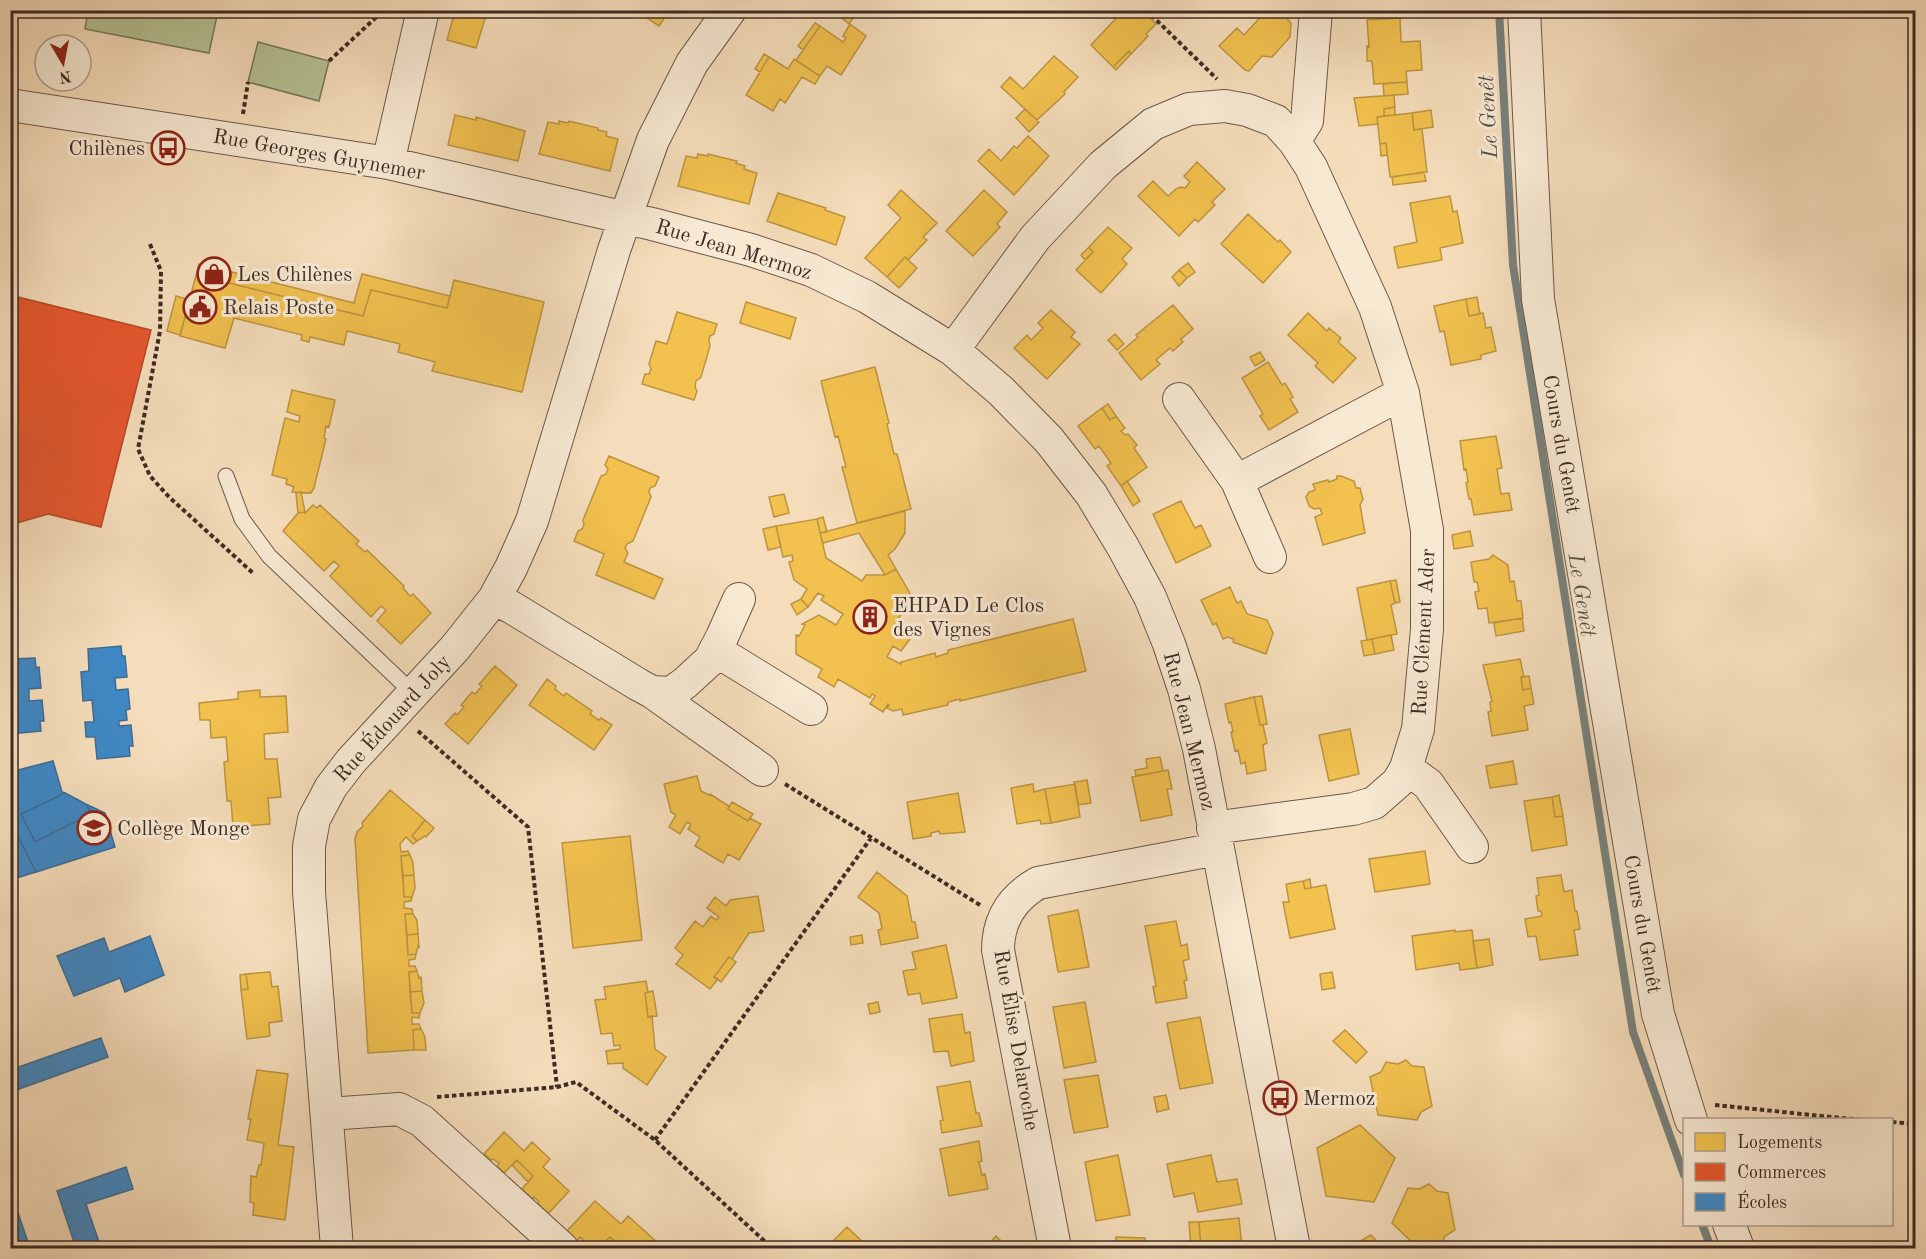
<svg xmlns="http://www.w3.org/2000/svg" width="1926" height="1259" font-family="'Old Standard TT',serif">
<rect width="100%" height="100%" fill="#f5ddbb"/>
<filter id="stains"><feTurbulence type="fractalNoise" baseFrequency=".00333" numOctaves="4"/><feColorMatrix values="0 0 0 0 .2 0 0 0 0 .09 0 0 0 0 .02 0 0 0 .5 -.17"/></filter>
<radialGradient id="worn" r=".72"><stop offset=".6" stop-color="#630" stop-opacity="0"/><stop offset="1" stop-color="#630" stop-opacity=".3"/></radialGradient>
<!-- green -->
<path fill="#b5c295" stroke="#7a765c" stroke-width="1.5" d="M88,11V10L218,11L209,53L85,29Z
M258,42L329,61L319,101L248,82Z"/>
<!-- homes -->
<path fill="#f2c14e" stroke="#bc9441" stroke-width="1.5" d="M455,10H491L490,12H487L476,48L447,40Z
M635,10H670L659,26Z
M832,10H859L849,24Z
M1129,10H1142L1156,24L1146,34L1148,36L1131,54L1129,51L1113,67L1091,45L1122,12L1125,14Z
M1267,10H1279L1291,23L1290,37L1272,57L1262,56L1249,71L1245,70L1219,46L1237,28L1244,35Z
M1400,18L1401,42L1420,41L1422,70L1406,71L1407,82L1374,84L1372,61H1367V46L1369,47L1367,20Z
M815,23L820,26L803,50L798,46Z
M850,24L866,36L841,75L827,66L820,76L796,60L820,26L843,42L846,38L843,36Z
M1129,51L1131,54L1116,70L1113,67Z
M764,54L769,57L760,72L755,69Z
M1054,56L1078,77L1064,92L1065,94L1037,120L1001,87L1010,77L1023,89Z
M769,57L788,69L794,59L820,76L815,84L802,77L785,103L780,99L773,111L746,95Z
M1407,82L1408,94L1384,96L1383,84Z
M1394,95L1395,107L1384,109V116L1377,117L1378,124L1359,126L1354,98Z
M1395,107V115L1384,116V109Z
M1025,109L1039,122L1029,132L1016,118Z
M1431,110L1433,127L1414,130L1412,113Z
M1412,113L1414,130L1422,129L1427,172L1390,177L1386,143L1380,144L1377,117Z
M455,115L476,120V117L525,131L518,161L448,145Z
M559,121L568,123L569,121L598,128V130L607,132L606,136L618,139L610,171L539,154L548,122L559,124Z
M1028,136L1049,156L1014,195L978,161L989,149L1001,161L1014,146L1017,148Z
M1386,143L1387,155L1381,156L1380,144Z
M698,154L708,156V154L737,161L736,163L745,166L744,169L757,173L749,204L678,186L686,156L697,158Z
M1197,162L1225,189L1212,202L1215,205L1198,222L1195,219L1179,236L1138,196L1153,181L1168,196L1176,189L1181,187L1185,188L1190,182L1184,176Z
M1424,172L1426,181L1393,185L1392,177Z
M901,190L937,223L923,237L927,240L908,260L905,257L887,277L865,258L901,218L888,205Z
M984,190L1007,212L997,224L1000,227L973,256L946,231Z
M778,193L826,208L825,210L845,217L836,245L767,221Z
M1450,196L1453,212L1457,211L1463,243L1440,248L1442,260L1398,268L1394,247L1417,242L1410,203Z
M1248,214L1278,242L1280,240L1291,252L1263,283L1221,244Z
M1108,227L1132,248L1122,259L1127,264L1101,293L1076,270L1093,252L1089,247Z
M1089,247L1093,252L1085,260L1081,255Z
M905,257L917,268L899,288L887,277Z
M1188,263L1195,272L1187,278L1179,270Z
M199,264L232,272L229,283L363,316L371,290L447,308L454,280L544,302L522,392L432,371L435,362L398,352L400,344L347,331L344,345L310,337L309,342L301,340L302,335L234,318L225,348L180,336Z
M1179,270L1187,278L1179,286L1172,277Z
M232,272L354,303L362,274L450,296L447,308L371,290L363,316L229,283Z
M176,296L190,300L180,335L167,331Z
M1477,297L1480,314L1469,316L1466,299Z
M1466,299L1469,316L1483,313L1486,328L1491,327L1496,351L1481,355V359L1451,365L1444,331L1440,332L1434,306Z
M746,302L796,318L790,339L740,323Z
M1173,305L1193,329L1181,339L1183,342L1173,351L1170,348L1156,360L1160,364L1141,380L1119,353L1138,337L1136,335Z
M1051,310L1075,332L1071,337L1080,344L1047,379L1014,348L1027,335L1031,340L1043,328L1038,323Z
M677,312L717,324L714,334L710,336L709,340L710,346L701,377L696,381L695,387L697,391L694,400L642,384L645,374H649L651,369L649,364L656,341L667,344Z
M1308,313L1327,331L1329,328L1341,338L1338,342L1356,358L1333,383L1315,366L1318,363L1288,335Z
M1115,334L1124,344L1117,350L1108,340Z
M1260,352L1265,360L1255,366L1250,357Z
M1268,362L1282,385L1285,383L1293,397L1290,399L1298,412L1269,430L1260,416L1263,414L1242,378Z
M875,367L889,423L887,424L894,454H897L911,509L857,523L842,467H846L838,436L835,437L821,381Z
M292,390L335,400L329,427L326,426L324,438L326,439L314,488L311,493L292,492L294,487L286,484L287,479L272,475L285,418L299,422L300,416L287,412Z
M1108,404L1116,416L1110,420L1102,408Z
M1102,408L1110,420L1116,416L1125,428L1121,431L1125,435L1128,434L1137,445L1134,448L1147,467L1121,486L1107,466L1111,463L1099,446L1095,449L1078,426Z
M1496,436L1502,468L1497,469L1501,494L1509,493L1512,510L1474,515L1471,499H1469L1466,483L1468,482L1466,469L1464,470L1460,441Z
M609,456L659,477L655,486L650,488L649,492L651,497L633,541L627,544L625,548L628,553L624,562L663,579L654,599L596,575L604,554L574,541L578,531L582,529L584,525L583,520L601,476L606,474L608,469L605,465Z
M1337,476H1341L1354,481L1356,488H1360L1363,499L1360,505L1365,533L1323,545L1315,517L1322,514L1320,508L1314,509L1309,506L1306,497L1309,492L1315,490L1313,484L1328,480L1329,482L1337,479Z
M1127,481L1140,501L1133,506L1121,486Z
M301,492L305,512L298,513L296,493Z
M784,494L789,513L774,517L769,497Z
M1181,501L1195,528L1201,525L1211,546L1176,563L1153,514Z
M313,505L317,508L320,505L359,541L356,544L365,552L367,550L404,586L403,588L410,596L413,594L431,613L401,644L377,621L386,610L381,606L371,617L330,576L339,566L334,561L324,571L283,531L298,513L305,512V513Z
M905,511V533L895,549L888,555L896,569L885,575L859,533L823,543L820,533Z
M823,517L827,532L820,533L817,519Z
M817,519L826,558L862,581L866,575H885L896,569L912,597L895,624L913,635L901,651L893,646L887,657L901,664V662L935,653L936,657L948,653V650L1073,619L1086,671L960,701V699L948,702V705L903,715L902,709L893,711L887,708L889,705L888,704L883,712L870,704L875,696L872,694L870,698L838,679L834,687L818,677L822,669L796,654V635L799,636L805,625L802,624L819,615L836,625L843,614L821,600L824,596L818,593L808,607L801,599L807,589L794,580L789,562L793,561L792,555L783,557L776,526Z
M776,526L781,547L768,550L763,529Z
M1470,531L1473,546L1454,549L1452,535Z
M1493,555L1508,565L1510,582L1514,581L1517,601H1521L1523,618L1489,623L1487,608L1478,609L1475,592L1479,591L1477,582H1474L1471,562L1489,559Z
M1396,580L1400,602L1395,603L1390,581Z
M1390,581L1395,603L1391,605L1397,634L1367,640L1357,588Z
M1230,587L1237,603L1241,601L1247,614L1267,620L1273,633L1266,654L1233,642L1234,639L1227,637L1223,639L1216,623L1213,625L1201,600Z
M801,599L808,607L797,615L791,604Z
M1522,618L1524,631L1496,636L1494,623Z
M1391,635L1394,650L1375,654L1372,639Z
M1372,639L1375,654L1364,656L1361,641Z
M1520,659L1524,677H1521L1523,690L1531,688L1534,704L1524,706L1528,730L1492,736L1488,712L1491,711L1490,702L1492,701L1483,665Z
M495,666L517,685L468,744L445,724L455,713L457,715L464,707L461,705L472,692L475,694L482,686L479,684Z
M1529,676L1531,688L1523,690L1521,677Z
M547,679L556,686L555,689L564,696L566,693L592,711L590,714L599,720L601,718L612,725L594,750L529,705Z
M260,690V697L286,696L288,732L264,734L265,759H277L281,797L268,798L270,824L233,827L231,801H227L224,762L228,761L226,737L211,738L210,720H200L199,703L238,699V692Z
M1262,696L1267,724L1260,725L1254,697Z
M1254,697L1260,725H1263L1267,743L1263,745L1266,770L1247,774L1245,762L1241,764L1238,750L1235,751L1231,732H1233L1231,722L1229,723L1225,704Z
M1350,729L1359,774L1329,781L1319,735Z
M1160,757L1163,771L1136,776L1135,770L1147,768L1146,759Z
M1513,761L1517,784L1490,788L1486,766Z
M1168,770L1172,789H1167L1172,815L1141,821L1132,777Z
M697,776L701,791L709,795L710,794L729,806L728,809L748,821L750,818L761,824L739,860L728,854L723,863L695,846L700,837L688,829L691,824L687,822L680,834L669,827L676,815L671,812L664,784Z
M1087,780L1091,803L1078,805L1074,782Z
M1033,784L1034,792L1045,789L1051,823L1041,824L1040,820L1017,824L1011,788Z
M1075,784L1080,817L1051,823L1045,789Z
M390,790L425,820L412,836L417,841L413,844L406,837L400,844L401,852L408,851L410,855L401,856L404,897H412L411,901L404,902V908L412,909L413,914H405L408,955L416,954L415,959L409,960V966H415L417,971L409,972L412,1013H420L419,1018L412,1017V1024H419L421,1029L413,1030L414,1050L368,1053L355,838L357,832L363,826L362,823Z
M958,793L965,832L940,834L939,831L931,833V836L913,839L907,802Z
M1559,795L1563,816L1555,817L1552,797Z
M1552,797L1555,817L1563,816L1567,845L1532,851L1524,801Z
M732,802L753,814L748,821L728,809Z
M425,820L434,828L426,837L425,836L417,841L412,836Z
M630,836L642,940L573,948L562,843Z
M1425,851L1430,884L1375,892L1369,859Z
M410,855L413,863L414,875L403,876L401,856Z
M877,872L907,896L912,922H915L918,938L881,945L878,930L882,929L879,913L858,897Z
M414,875L415,888L412,897H404L403,876Z
M1561,875L1564,892L1572,890L1575,911H1577L1580,929L1574,930L1578,955L1540,960L1536,936L1528,937L1525,919L1542,916L1541,911H1538L1536,896L1539,895L1537,878Z
M1310,879L1311,888L1305,889L1303,881Z
M1303,881L1305,889L1326,885L1335,929L1290,938L1283,902H1289L1286,884Z
M758,896L764,931L749,933L732,959L729,957L714,977L718,979L710,989L676,964L683,955L675,948L695,921L703,927L711,916L716,920L719,917L707,908L715,897L726,906L730,900Z
M1078,910L1089,967L1058,972L1048,916Z
M405,914H413L417,920L418,934L407,935Z
M1176,921L1181,946L1187,944L1189,959L1183,961L1187,980L1184,981L1187,998L1156,1003L1153,987L1156,986L1145,926Z
M1455,930V932L1472,930L1477,968L1460,970L1459,963L1416,970L1412,936Z
M418,934L419,947L418,946L416,954L408,955L407,935Z
M862,935L863,943L851,945L850,937Z
M1489,939L1493,965L1477,968L1473,941Z
M946,945L957,998L922,1004L920,993L908,995L903,971L916,969L912,952Z
M729,957L736,962L721,982L714,977Z
M417,971L419,978L421,977L422,991L410,992L409,972Z
M270,972L272,987L278,986L282,1021L269,1023L270,1036L247,1039L241,990L248,989L246,974Z
M1332,972L1335,988L1322,990L1320,974Z
M246,974L248,989L241,990L240,975Z
M646,981L648,992L645,993L648,1017L652,1016L655,1049L666,1057L647,1085L623,1068V1063L608,1064L606,1051L620,1049V1045L614,1046L612,1033L601,1034L595,1000L606,999L604,987Z
M422,991L424,1003L420,1013H412L410,992Z
M653,991L657,1016L648,1017L645,993Z
M878,1002L880,1012L870,1014L868,1004Z
M1085,1002L1096,1062L1064,1068L1053,1007Z
M962,1014L965,1033L970,1032L974,1061L951,1066L948,1051L934,1052L929,1019Z
M1200,1017L1213,1083L1180,1089L1167,1023Z
M421,1029L425,1037L426,1050H414L413,1030Z
M1345,1030L1367,1052L1356,1063L1333,1041Z
M1406,1060L1412,1066L1424,1067L1432,1106L1421,1112L1417,1120L1378,1115L1370,1077L1381,1072L1386,1062L1398,1064Z
M257,1070L288,1074L278,1145L294,1147L285,1220L253,1215L254,1203L250,1202L251,1176L256,1177L259,1165H261L264,1143L247,1140L251,1119H248Z
M1098,1075L1108,1127L1074,1133L1064,1080Z
M970,1081L976,1113H979L982,1126L942,1133L940,1121L943,1120L937,1087Z
M1166,1095L1169,1109L1157,1112L1154,1097Z
M1360,1125L1395,1158L1374,1202L1326,1196L1317,1148Z
M504,1132L524,1151L532,1142L550,1159L543,1167L569,1191L548,1214L538,1204L539,1202L534,1197L532,1199L522,1189L533,1176L517,1160L504,1173L497,1166L499,1163L493,1159L491,1160L484,1154Z
M979,1141L982,1161L979,1162L982,1175L985,1174L988,1189L949,1196L940,1149Z
M1118,1155L1130,1215L1096,1221L1085,1162Z
M1211,1155L1217,1182L1237,1179L1242,1204L1198,1212L1194,1193L1174,1197L1167,1164Z
M517,1160L533,1176L528,1182L512,1165Z
M1429,1184L1437,1191L1448,1193L1455,1230L1445,1236L1441,1246L1430,1244L1423,1248H1418L1392,1223L1408,1188L1419,1189Z
M595,1201L621,1224L628,1216L659,1244L655,1248H622L610,1237L598,1248H586L583,1247L586,1243L580,1237L577,1241L567,1231Z
M1239,1218L1242,1248H1201L1199,1222Z
M1189,1222H1199L1201,1248H1191Z
M847,1227L869,1248H826Z
M1371,1235L1378,1243L1389,1244V1248H1348Z
M996,1236L1008,1248H985Z
M610,1237L622,1248H612L605,1242Z
M1116,1237L1145,1238V1248H1115Z"/>
<!-- shops -->
<path fill="#e4572e" stroke="#b24a2b" stroke-width="1.5" d="M10,295L151,330L101,527L48,514L10,525Z"/>
<!-- schools -->
<path fill="#3f88c5" stroke="#3f6c94" stroke-width="1.5" d="M121,646L122,656H125L127,677L115,678L116,690L128,689L130,709L126,710L127,720L119,721V726L131,725L133,746H129L130,756L97,759L95,737H86L85,722H94L92,700L83,701L81,672L89,671L88,649Z
M35,658L36,668L39,667L41,688L29,689V701L42,700L44,721H40L41,731L10,734V659Z
M53,761L62,792L65,793L21,814L35,842L91,814L86,804L105,813L115,847L36,872L10,820V766L18,770Z
M65,793L86,804L91,814L35,842L21,814Z
M10,820L36,872L10,880Z
M150,936L164,975L125,992L120,978L74,996L57,956L104,938L109,952Z
M101,1038L108,1057L11,1092L10,1070Z
M126,1167L133,1189L86,1204L101,1248H76L57,1191Z
M15,1204L30,1248H10V1206Z"/>
<g fill="none" stroke-linecap="round" stroke-linejoin="round">
<!-- stream -->
<path stroke="#78817c" stroke-width="8" d="M1499,10L1513,265L1633,1032L1684,1175
M1702,1224L1711,1248"/>
<!-- service casing -->
<g stroke="#6c5849" stroke-width="17">
<path id="service" d="M226,476L242,519L269,556L414,694"/>
</g>
<!-- minor casing -->
<g stroke="#6c5849" stroke-width="34">
<path id="minor" d="M1524,10L1538,299L1658,1014L1691,1120
M10,105L388,163L652,224L751,250L811,270L867,297L953,350L1001,391L1049,440L1091,494L1123,547L1150,597L1169,644L1184,689L1199,749L1294,1248
M1294,141L1307,121L1316,10
M388,163L423,10
M953,350L1035,238L1103,165L1153,124L1189,109L1225,106L1247,110L1276,121L1294,141L1311,167L1375,307L1403,393L1427,530V629L1418,729L1406,768L1398,782L1374,803L1353,809L1213,828
M1179,399L1237,481L1270,557
M1237,481L1403,393
M494,599L511,607L639,685L652,692L671,693L685,683L710,660L722,637L739,599
M715,650L811,709
M652,692L762,770
M1406,768L1428,784L1472,847
M328,1114L399,1109L422,1121L562,1248
M1729,1224L1738,1248
M337,1248L309,892V846L314,819L331,787L351,761L455,648L494,599L511,568L532,521L614,250L653,140L692,63L730,10
M1055,1248L998,950C998,920 1012,898 1038,883L1217,849"/>
</g>
<!-- path -->
<path stroke="#3e2b23" stroke-width="4" stroke-dasharray="4.5 3" stroke-linecap="butt" d="M1146,10L1217,79
M329,61L384,10
M243,114L248,82
M150,244L161,271L160,331L138,449L150,476L169,497L253,573
M418,731L528,827L557,1087
M785,784L980,905
M437,1097L557,1087L576,1082L655,1140L772,1248
M1715,1105L1861,1120
M1892,1122L1916,1124
M655,1140L871,838"/>
<!-- service -->
<use href="#service" stroke="#f8e9d3" stroke-width="15"/>
<!-- minor -->
<use href="#minor" stroke="#f8e9d3" stroke-width="32"/>
</g>
<!-- icons -->
<defs>
<g id="bus-ring" transform="scale(1.725)"><circle r="9.5" fill="#f8e9d3" stroke="#8f2418" stroke-width="1.5"/><path d="M-5-6H5V4H4V6H2V4H-2V6H-4V4H-5ZM-3.5-4V0h7V-4ZM-3.5 1.2v1.5H-2V1.2ZM2 1.2v1.5H3.5V1.2Z" fill="#8f2418"/></g>
<g id="shop-ring" transform="scale(1.725)"><circle r="9.5" fill="#f8e9d3" stroke="#8f2418" stroke-width="1.5"/><path d="M-5-2.5h2.3a2.7 3.5 0 0 1 5.4 0H5L5.5 6h-11ZM-1.5-2.5h3a1.5 2.3 0 0 0-3 0Z" fill="#8f2418"/></g>
<g id="civic-ring" transform="scale(1.725)"><circle r="9.5" fill="#f8e9d3" stroke="#8f2418" stroke-width="1.5"/><path d="M-.6-6.5H3V-4.5H.6V-3L4-1V1h2V6H-6V1h2V-1L-.6-3ZM-1.2 2.5V6h2.4V2.5Z" fill="#8f2418"/></g>
<g id="building-ring" transform="scale(1.725)"><circle r="9.5" fill="#f8e9d3" stroke="#8f2418" stroke-width="1.5"/><path d="M-4-6H4V6H1V3H-1V6H-4ZM-2.5-4.3h1.7v1.8h-1.7ZM.8-4.3h1.7v1.8H.8ZM-2.5-1h1.7V.8h-1.7ZM.8-1h1.7V.8H.8Z" fill="#8f2418"/></g>
<g id="school-ring" transform="scale(1.725)"><circle r="9.5" fill="#f8e9d3" stroke="#8f2418" stroke-width="1.5"/><path d="M0-5L7-2L0 1L-7-2ZM-4 1L0 2.5L4 1V4Q0 6-4 4Z" fill="#8f2418"/></g>
</defs>
<g fill-rule="evenodd">
<use href="#bus-ring" x="168" y="148"/>
<use href="#shop-ring" x="214" y="274"/>
<use href="#civic-ring" x="200" y="307"/>
<use href="#building-ring" x="870" y="617"/>
<use href="#school-ring" x="94" y="828"/>
<use href="#bus-ring" x="1280" y="1098"/>
</g>
<g text-anchor="middle" stroke-width="6" stroke-linejoin="round" paint-order="stroke">
<!-- poi labels -->
<g font-size="21" fill="#3e2b23" stroke="#f8e9d3" text-anchor="start">
<text x="145" y="155" text-anchor="end">Chilènes</text>
<text x="237" y="281">Les Chilènes</text>
<text x="223" y="314">Relais Poste</text>
<text x="893" y="612">EHPAD Le Clos<tspan x="893" dy="24">des Vignes</tspan></text>
<text x="117" y="835">Collège Monge</text>
<text x="1303" y="1105">Mermoz</text>
</g>
<!-- street labels -->
<g font-size="21" fill="#3e2b23" stroke="#f8e9d3">
<text transform="translate(319 154) rotate(10)" y="7">Rue Georges Guynemer</text>
<text transform="translate(734 249) rotate(17)" y="7">Rue Jean Mermoz</text>
<text transform="translate(1562 444) rotate(80)" y="7">Cours du Genêt</text>
<text transform="translate(1423 632) rotate(-87)" y="7">Rue Clément Ader</text>
<text transform="translate(392 718) rotate(-48)" y="7">Rue Édouard Joly</text>
<text transform="translate(1190 731) rotate(76)" y="7">Rue Jean Mermoz</text>
<text transform="translate(1643 924) rotate(80)" y="7">Cours du Genêt</text>
<text transform="translate(1017 1040) rotate(80)" y="7">Rue Élise Delaroche</text>
</g>
<!-- water labels -->
<g font-size="22" font-style="italic" fill="#564f48" stroke="#f8e9d3">
<text transform="translate(1487 117) rotate(-93)" y="8">Le Genêt</text>
<text transform="translate(1583 595) rotate(81)" y="8">Le Genêt</text>
</g>
</g>
<!-- margin -->
<rect width="1926" height="1259" fill="none" stroke="#f5ddbb" stroke-width="36"/>
<rect x="12" y="12" width="1902" height="1235" fill="none" stroke="#3e2b23" stroke-width="3"/>
<rect x="18" y="18" width="1890" height="1223" fill="none" stroke="#3e2b23" stroke-width="1.5"/>
<!-- legend -->
<rect x="1683" y="1118" width="210" height="108" fill="#f8e9d3" stroke="#ae9d8d" stroke-width="1.5"/>
<rect x="1695" y="1133" width="30" height="18" fill="#f2c14e" stroke="#ae9d8d" stroke-width="1.5"/>
<text x="1737" y="1148" font-size="18" fill="#3e2b23">Logements</text>
<rect x="1695" y="1163" width="30" height="18" fill="#e4572e" stroke="#ae9d8d" stroke-width="1.5"/>
<text x="1737" y="1178" font-size="18" fill="#3e2b23">Commerces</text>
<rect x="1695" y="1193" width="30" height="18" fill="#3f88c5" stroke="#ae9d8d" stroke-width="1.5"/>
<text x="1737" y="1208" font-size="18" fill="#3e2b23">Écoles</text>
<!-- north arrow -->
<g transform="translate(63 63) rotate(170)"><circle r="28" fill="#f8e9d3" stroke="#ae9d8d" stroke-width="1.5"/>
<path d="M0-4.5L10 22L0 15L-10 22Z" fill="#8f2418"/>
<text y="-9" font-size="16" font-weight="bold" text-anchor="middle" fill="#3e2b23">N</text>
</g>
<rect width="100%" height="100%" filter="url(#stains)"/>
<rect width="100%" height="100%" fill="url(#worn)"/>
</svg>
